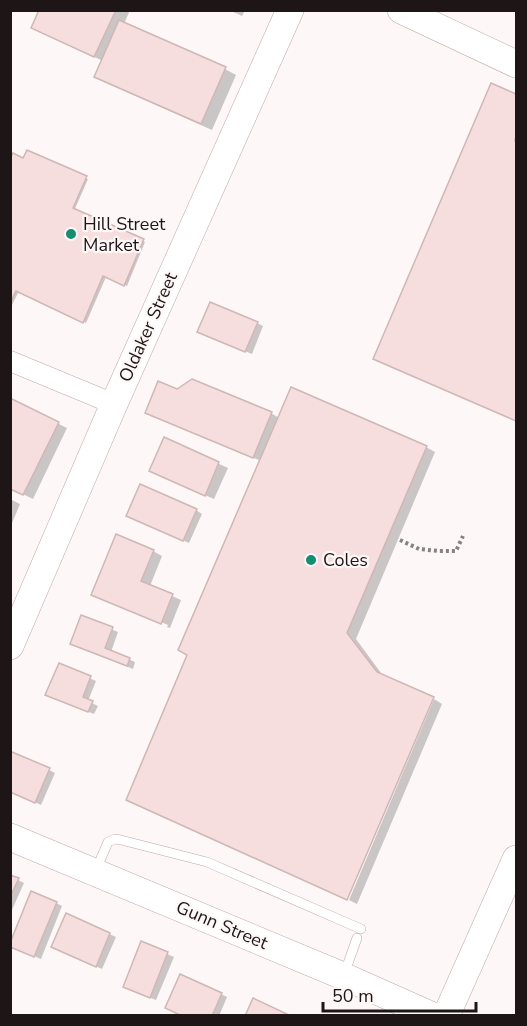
<svg xmlns="http://www.w3.org/2000/svg" width="527" height="1026" font-family="'Nunito Sans',sans-serif">
<rect width="100%" height="100%" fill="#fdf8f7"/>
<!-- shadow -->
<path fill="#0003" d="M41,10H130L124,24L225,69L236,75L212,130L107,83L96,77L103,61L33,28Z
M229,10H245L242,16Z
M492,85L516,95V419L382,361Z
M10,160H24L88,179L74,211L145,242L127,286L106,277L86,323L19,291L10,309Z
M257,323L263,326L252,354L205,335Z
M177,390L271,413L279,418L426,447L435,452L356,639L384,677L189,655L261,461L156,417Z
M10,400L67,428L33,499L10,488Z
M165,439L228,468L214,499L160,476Z
M10,499L20,504L10,528Z
M196,510L202,514L189,543L134,519Z
M153,551L162,556L150,586L181,600L170,628L167,627L168,625L100,597Z
M82,617L118,632L111,652L135,662L133,669L71,644Z
M60,665L96,681L88,701L98,706L94,714L53,698Z
M434,699L442,704L357,904L349,900Z
M49,770L55,773L41,805L10,791Z
M10,876L24,883L11,912H10Z
M56,903L62,906L41,959L17,949Z
M67,915L116,937L102,969L59,950Z
M142,943L174,957L156,1000L130,990Z
M221,994L227,997L219,1016H183Z"/>
<!-- building -->
<path fill="#f7dede" stroke="#cfb7b6" stroke-width="1.5" d="M39,10H116L94,57L31,28Z
M119,20L226,67L201,124L94,77Z
M491,83L516,94V136L515,141L516,142V421L373,359Z
M27,150L87,176L73,208L144,239L124,286L103,276L83,323L16,291L10,303V158L13,153L23,158Z
M210,302L258,322L245,352L197,332Z
M192,379L272,412L253,458L145,413L158,381L177,389Z
M291,387L427,446L347,633L377,672L434,697L347,900L126,800L187,655L178,650Z
M10,398L59,422L23,495L10,489Z
M164,437L219,462L205,496L149,471Z
M140,484L197,509L183,541L126,516Z
M116,534L154,550L141,581L173,594L161,624L91,595Z
M81,615L113,627L105,648L130,658L127,666L70,644Z
M59,663L91,676L83,697L93,701L88,712L45,695Z
M12,752L50,768L35,803L10,792V755Z
M10,875L19,878L10,897Z
M31,891L57,902L34,957L10,947V943Z
M66,913L110,933L96,967L51,947Z
M141,941L168,952L150,998L123,987Z
M180,974L222,993L212,1016H182L165,1008Z
M253,998L291,1016H245Z"/>
<g fill="none" stroke-linecap="round" stroke-linejoin="round">
<!-- lane casing -->
<g stroke="#c0a9a8" stroke-width="10">
<path id="lane" d="M96,870L108,842L115,839L121,840L207,862L361,929
M345,972L357,938"/>
</g>
<!-- street casing -->
<g stroke="#c0a9a8" stroke-width="21">
<path id="street" d="M10,361L114,404"/>
</g>
<!-- secondary casing -->
<g stroke="#c0a9a8" stroke-width="28">
<path id="secondary" d="M401,10L516,64
M10,646L114,404L290,10
M10,837L343,976L433,1016
M446,1016L516,859"/>
</g>
<!-- path -->
<path stroke="#878180" stroke-width="4" stroke-dasharray="3 3" stroke-linecap="butt" d="M400,540L419,549L439,551H456L463,536"/>
<!-- lane -->
<use href="#lane" stroke="#fff" stroke-width="9"/>
<!-- street -->
<use href="#street" stroke="#fff" stroke-width="20"/>
<!-- secondary -->
<use href="#secondary" stroke="#fff" stroke-width="27"/>
</g>
<!-- markers -->
<g fill="#148e71" stroke="#fdf8f7" stroke-width="2">
<circle cx="71" cy="234" r="6"/>
<circle cx="311" cy="560" r="6"/>
</g>
<g text-anchor="middle" stroke-width="4.5" stroke-linejoin="round" paint-order="stroke">
<!-- poi labels -->
<g font-size="18" fill="#1e1616" stroke="#fdf8f7" text-anchor="start">
<text x="83" y="230">Hill Street<tspan x="83" dy="21">Market</tspan></text>
<text x="323" y="566">Coles</text>
</g>
<!-- street labels -->
<g font-size="18" fill="#1e1616" stroke="#fdf8f7">
<text transform="translate(148 327) rotate(-66)" y="6">Oldaker Street</text>
<text transform="translate(222 925) rotate(23)" y="6">Gunn Street</text>
</g>
</g>
<!-- border -->
<rect width="527" height="1026" fill="none" stroke="#1e1616" stroke-width="24"/>
<!-- scale -->
<path d="M323 1002v9h153v-9" fill="none" stroke="#1e1616" stroke-width="3"/>
<text x="332" y="1002" font-size="18" fill="#1e1616" stroke="#fdf8f7" stroke-width="4.5" paint-order="stroke">50 m</text>
</svg>
